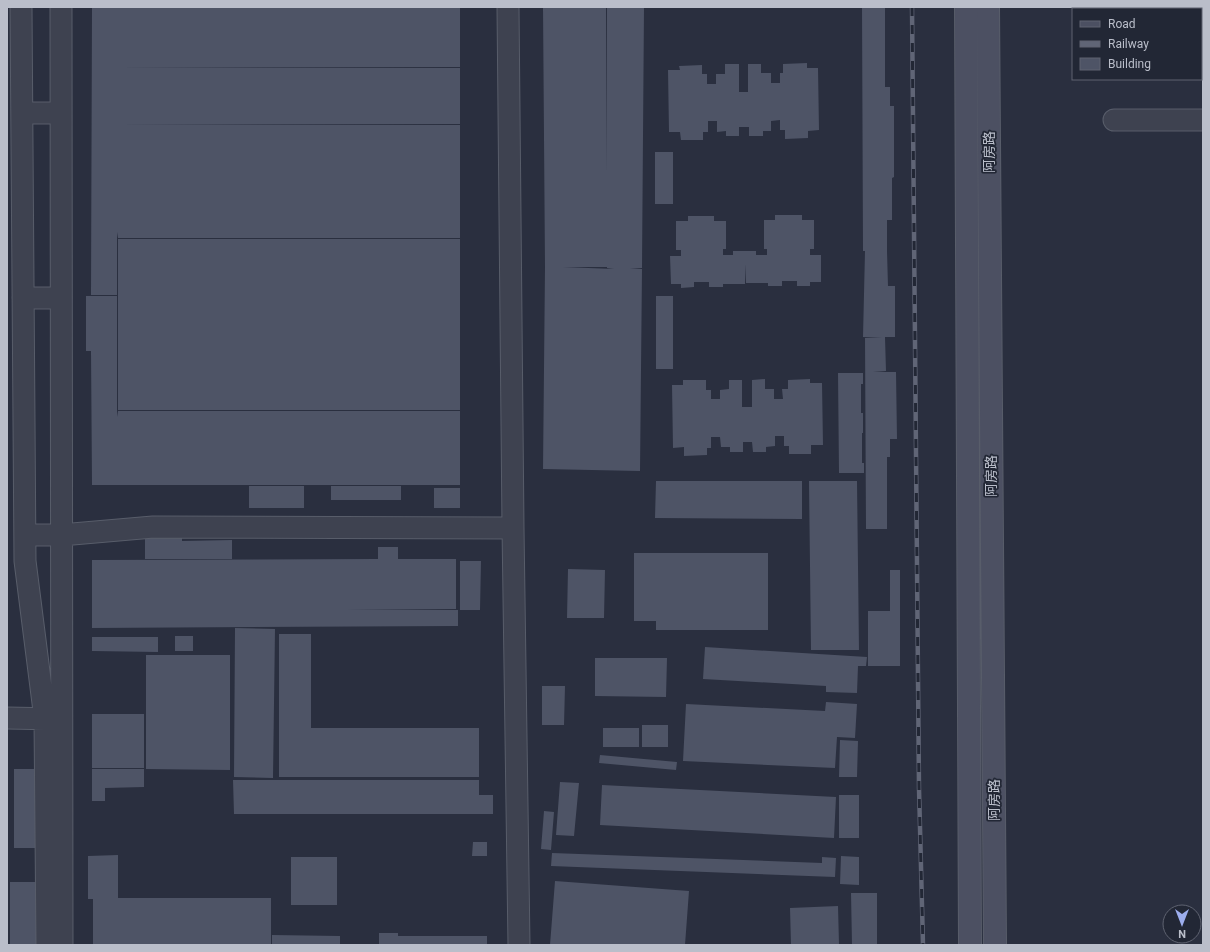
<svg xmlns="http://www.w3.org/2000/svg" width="1210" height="952" font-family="Roboto,'Noto Sans SC',sans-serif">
<rect width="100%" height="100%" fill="#2a2f3f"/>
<!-- building -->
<path fill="#4e5466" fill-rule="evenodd" d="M92,7H460V67H117L460,68V124H117L460,125V238H118L117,232V295H91Z
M543,7H606L607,174V7H644L642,268H630L642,269L640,471L543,469L545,267ZM563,267H607V268L614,269Z
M862,7H885V87H890V106H879H894V177L892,178V220H887V251L888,286H895V337H885L886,371L873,372H896L897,439H890V457H887V529H866L865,338H882L863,337L865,251H863Z
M807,63V68H818L819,130L808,131V138L785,139V130H780V120L771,121V131H763V136H749V127H739V136H726V131L717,132V121H708V132H703V140H681L680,132H669L668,70H680L679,66L702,65V74H707V84H716V74H725V64H739V92H748V64H761V73H771V83H780V73H783V64Z
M655,152H673V204H655Z
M775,215H802V220H814V249H810V255H821V282H810V286H797V281H782V286H768V283H746L745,264V284H723V287H709V282H694V287L681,288V284H671L670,256H681V250H676V221H688V216H714V221H726V249H723V255H733V251H756V255H767V249H764V220H775Z
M118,239H460V410H118Z
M86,296H117V417L118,411H460V485H92L91,351H86Z
M656,296H673V369H656Z
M838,373H863V384H861V413H863V433H862V463H864V473H839Z
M765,379V389H774V399H783L782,389H788V380L810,379V383H822L823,445H811V454H789V446H784V436H775V446L766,447V452H753L752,442H743V452H730V447H721L720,437H711V448H707V455L684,456V447L673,448L672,385H683V380H706V390H711V399H720V390L729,389V380H742V407H752V380Z
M656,481H802V519L655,518Z
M809,481H857L859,650H811Z
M249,486H304V508H249Z
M331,486H401V500H331Z
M434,488H460V508H434Z
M182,533V541L232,540V559H145V534Z
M378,547H398V559H456V609L348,610H458V626L92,628V560L378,559Z
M634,553H768V630H656V621H634Z
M460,561H481L480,610H460Z
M568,569L605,570L604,618H567Z
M890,570H900V666H868V611H890Z
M235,628L275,629L273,778L234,777Z
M279,634H311V728H479V777H279Z
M175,636H193V651H175Z
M92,637H158V652L92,651Z
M705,647L867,657L866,666H858L857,693L826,692V686L703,679Z
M146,655H230V770L146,769Z
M595,658H667L666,697L595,696Z
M542,686H565L564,725H542Z
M826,702L857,704L855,738L837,737L835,768L683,761L686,704L825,711Z
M92,714H144V768H92Z
M642,725H668V747H642Z
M603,728H639V747H603Z
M840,740L858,741L857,777H839Z
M600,755L677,762L676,770L599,763Z
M14,769H42V848H14Z
M92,769H144V787L105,788V801H92Z
M233,780H479V795H493V814H234Z
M560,782L579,783L574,836L556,835Z
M602,785L836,797L834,838L600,825Z
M839,795H859V838H839Z
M544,811L554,812L551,850L541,849Z
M473,842H487V856H472Z
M552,853L822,863V857L836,858L835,877L551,866Z
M118,855V898H271V945H93V899H88V856Z
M841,856L859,857V885L840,884Z
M291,857H337V905H291Z
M555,881L689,891L685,945H550Z
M10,882H36V945H10Z
M851,893H877V945H852Z
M838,906L839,944L791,945L790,908Z
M379,933H398V936H487V945H379Z
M272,935L340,936V945H272Z"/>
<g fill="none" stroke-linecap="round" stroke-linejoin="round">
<!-- minor casing -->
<g stroke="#585d6a" stroke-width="23">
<path id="minor" d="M21,7L25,561L45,719L47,945
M61,7L62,945
M508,7L513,528L519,945
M22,113H61
M1114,120H1203
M23,298H61
M25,535H61L153,527L513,528
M7,718L58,719"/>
</g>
<!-- secondary casing -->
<g stroke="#585d6a" stroke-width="24">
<path id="secondary" d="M966,7L970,945
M988,7L995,945"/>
</g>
<!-- minor -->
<use href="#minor" stroke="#3e4250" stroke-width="21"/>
<!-- secondary -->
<use href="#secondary" stroke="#4c5062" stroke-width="22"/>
<!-- rail casing -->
<g stroke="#606576" stroke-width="4.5">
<path id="rail" d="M912,7L919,788L923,945"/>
</g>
<!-- rail -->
<use href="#rail" stroke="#222735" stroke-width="3" stroke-dasharray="9" stroke-linecap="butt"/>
</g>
<g text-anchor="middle" stroke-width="3.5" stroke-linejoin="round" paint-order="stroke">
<!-- street labels -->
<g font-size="14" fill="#babeca" stroke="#222735">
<text transform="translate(989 152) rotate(-90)" y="5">阿房路</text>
<text transform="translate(991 476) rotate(-90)" y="5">阿房路</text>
<text transform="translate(994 800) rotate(-90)" y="5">阿房路</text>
</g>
</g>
<!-- border -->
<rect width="1210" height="952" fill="none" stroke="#babeca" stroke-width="16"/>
<!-- legend -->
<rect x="1072" y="8" width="130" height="72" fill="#222735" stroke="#5f6371"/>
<rect x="1080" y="21" width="20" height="6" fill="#4c5062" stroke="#5f6371"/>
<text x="1108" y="28" font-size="12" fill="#babeca">Road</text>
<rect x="1080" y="41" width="20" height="6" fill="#606576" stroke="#5f6371"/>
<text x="1108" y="48" font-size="12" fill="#babeca">Railway</text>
<rect x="1080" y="58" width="20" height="12" fill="#4e5466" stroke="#5f6371"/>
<text x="1108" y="68" font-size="12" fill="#babeca">Building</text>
<!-- north arrow -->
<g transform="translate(1182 924) rotate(180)"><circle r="19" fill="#222735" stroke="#5f6371"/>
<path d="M0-3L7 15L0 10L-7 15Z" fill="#9caded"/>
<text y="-6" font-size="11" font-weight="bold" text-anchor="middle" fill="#babeca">N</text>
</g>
</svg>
